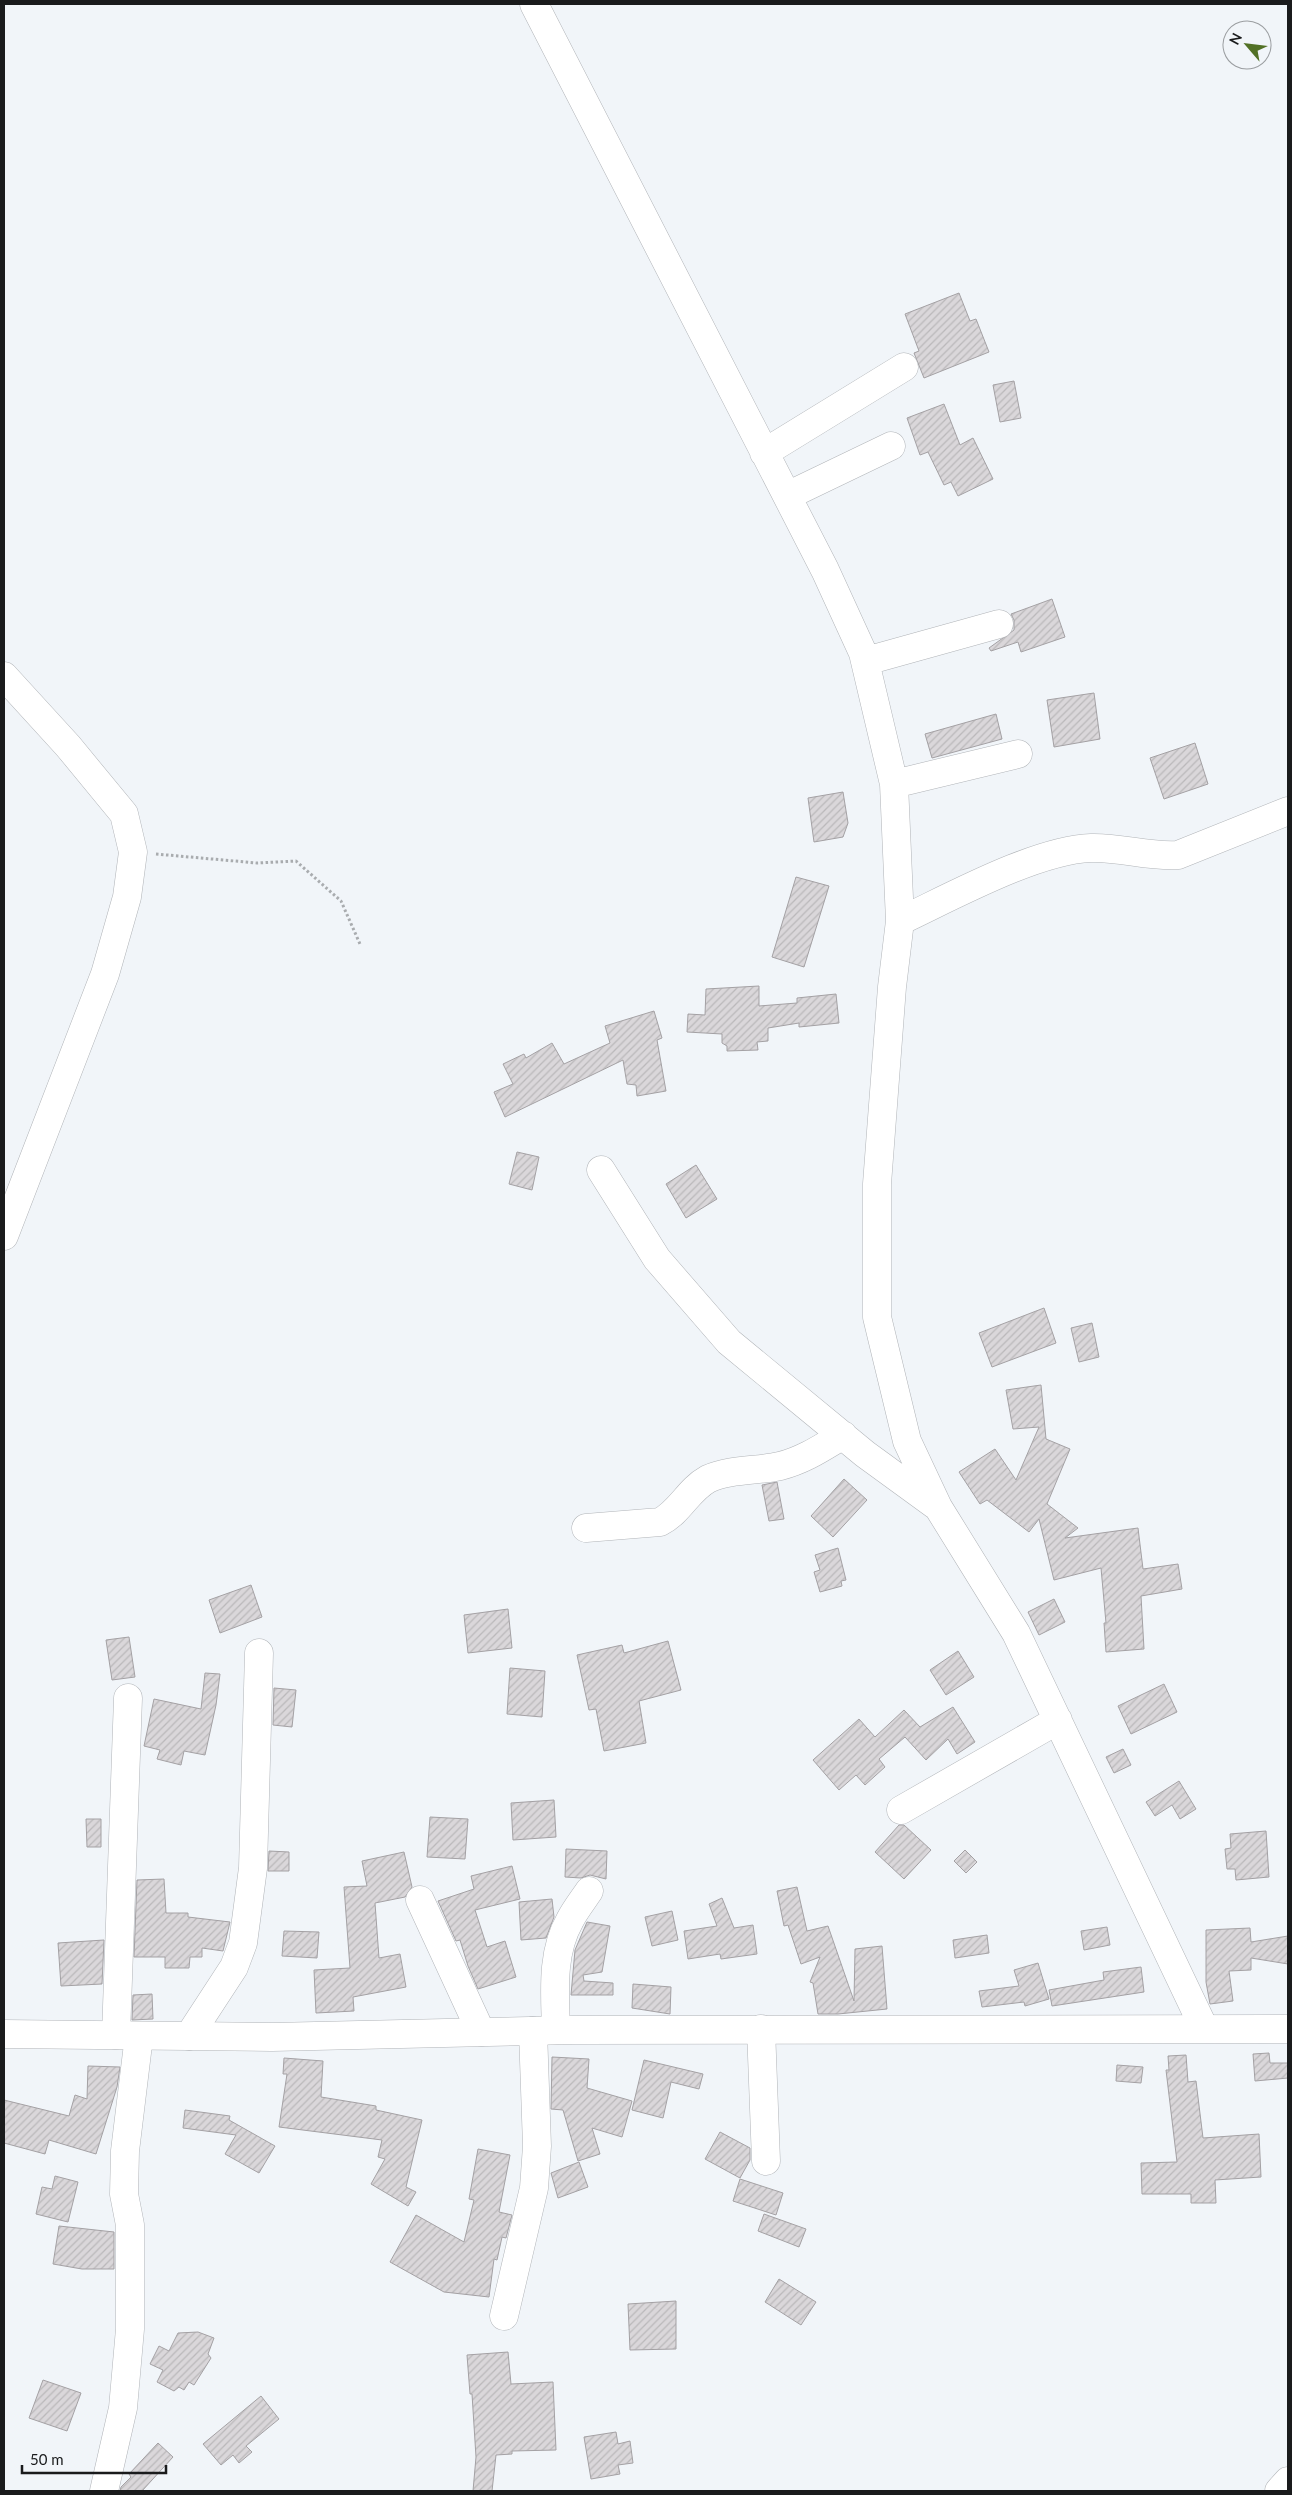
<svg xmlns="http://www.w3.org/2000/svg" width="1292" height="2495" font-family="Lato,sans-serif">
<defs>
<pattern id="building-hatch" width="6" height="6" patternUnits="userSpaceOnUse" patternTransform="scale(1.25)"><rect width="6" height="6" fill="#dad7da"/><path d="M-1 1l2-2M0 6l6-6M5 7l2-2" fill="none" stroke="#bab8ba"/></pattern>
</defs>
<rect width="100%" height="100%" fill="#f1f5f9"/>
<!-- building -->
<path fill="url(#building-hatch)" stroke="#a4a1a4" d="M959,293L970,321L976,319L989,352L924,378L914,353L919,351L905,314Z
M1014,381L1021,418L1000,422L993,385Z
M944,404L960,445L973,438L993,479L958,496L951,482L944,485L928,452L920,455L907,418Z
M1052,599L1065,637L1021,652L1018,642L991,651L989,648L1014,630V620L1011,614Z
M1094,693L1100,739L1054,747L1047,700Z
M996,714L1002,739L932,758L925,734Z
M1195,743L1208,784L1164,799L1150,758Z
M843,792L848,823L843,837L814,842L808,798Z
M796,877L829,886L804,967L772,957Z
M759,986V1006L797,1003V998L836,994L839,1023L799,1027V1023L768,1028V1041L757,1042L758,1050L727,1051V1046L722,1043V1034L687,1032L688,1014L705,1015L706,989Z
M654,1011L662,1038L657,1040L666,1091L637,1096L636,1085L627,1084L623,1060L505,1117L494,1092L513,1084L503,1064L524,1054L526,1058L552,1043L564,1064L610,1043L605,1026Z
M517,1152L539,1157L532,1190L509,1184Z
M696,1165L717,1199L686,1218L666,1184Z
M1044,1308L1056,1343L992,1367L979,1333Z
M1092,1323L1099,1357L1079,1362L1071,1328Z
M1041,1385L1046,1439L1070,1449L1047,1504L1078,1528L1065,1538L1138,1528L1143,1569L1178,1564L1182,1589L1141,1596L1144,1649L1106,1652L1104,1623H1106L1101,1568L1054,1580L1039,1519L1029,1532L987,1500L980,1504L959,1472L995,1449L1016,1480L1039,1427L1013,1429L1006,1390Z
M844,1479L867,1500L833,1537L811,1516Z
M777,1482L784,1519L769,1521L762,1485Z
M838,1548L846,1580L841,1581L842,1586L820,1592L814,1572L820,1570L815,1555Z
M251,1585L262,1617L220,1633L209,1600Z
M1054,1599L1065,1622L1039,1635L1028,1612Z
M508,1609L512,1648L468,1653L464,1615Z
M129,1637L135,1677L112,1680L106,1640Z
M668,1641L681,1690L639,1701L646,1743L604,1751L596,1709L589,1710L577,1655L622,1645L624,1653Z
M958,1651L974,1677L946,1695L930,1670Z
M510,1668L545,1671L542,1717L507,1714Z
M205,1673L220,1674L216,1705L205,1755L184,1751L181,1765L157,1759L160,1750L144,1746L154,1699L201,1709Z
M1164,1684L1177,1712L1131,1734L1118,1706Z
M274,1688L296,1690L292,1727L273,1725Z
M953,1707L975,1742L957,1754L948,1739L926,1760L905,1737L879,1759L885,1767L865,1785L856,1775L839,1790L813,1760L859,1719L875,1737L904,1710L920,1727Z
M1123,1749L1131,1765L1114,1773L1106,1757Z
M1179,1781L1196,1809L1180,1819L1172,1805L1155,1816L1146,1802Z
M554,1800L556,1837L513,1840L511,1803Z
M430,1817L468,1819L465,1859L427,1857Z
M86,1819H101V1847H87Z
M899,1825H904L931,1850L904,1879L875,1852Z
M1266,1831L1269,1877L1236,1880L1235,1869H1227L1225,1849L1231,1848L1230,1834Z
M566,1849L607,1851L606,1879L590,1875L581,1878L565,1877Z
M965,1850L977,1862L966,1873L954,1861Z
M269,1851L289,1852V1871H268Z
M404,1852L412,1887L405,1897L375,1903L379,1958L400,1954L406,1987L353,1997L354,2011L316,2013L314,1970L350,1968L344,1887L367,1886L362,1861Z
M512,1866L520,1899L475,1910L487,1947L505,1941L516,1977L478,1989L468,1966L460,1940L456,1941L438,1901L474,1889L471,1876Z
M164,1879L166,1913H188V1917L230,1922L223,1951L202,1948V1957H190L189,1968H165V1957H134L137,1880Z
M797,1887L807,1931L828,1926L854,2001L855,1949L882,1946L887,2009L838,2014H818L813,1983L810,1982L820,1957L801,1964L788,1925L784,1926L777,1891Z
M722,1898L734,1928L753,1925L757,1954L721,1959L720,1954L688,1959L684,1931L717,1926L709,1904Z
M552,1899L554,1917L546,1938L521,1940L519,1902Z
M672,1911L678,1940L652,1946L645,1917Z
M587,1922L610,1926L602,1972L583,1975L584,1981L613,1983V1995H571L575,1950Z
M1107,1927L1110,1945L1084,1950L1081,1931Z
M1250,1928L1251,1942L1288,1936V1964L1251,1958V1970L1229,1971L1233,2001L1210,2004L1206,1982V1930Z
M284,1931L319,1932L317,1958L282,1956Z
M987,1935L989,1953L955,1958L953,1940Z
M104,1940L102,1984L61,1986L58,1943Z
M1038,1963L1049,1999L1025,2006L1024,2002L982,2007L979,1991L1019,1986L1014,1970Z
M1141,1967L1144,1992L1052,2006L1049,1990L1104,1980L1103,1972Z
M633,1984L671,1987L670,2014L632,2008Z
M152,1994L153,2019L132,2020L133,1995Z
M1269,2053L1270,2063H1288V2078L1255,2081L1253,2054Z
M1186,2055L1188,2082L1196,2081L1203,2138L1259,2134L1261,2177L1215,2180L1216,2203H1191V2194H1142L1141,2163L1177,2162L1166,2070H1169L1168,2056Z
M552,2057L589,2059L587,2088L632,2101L622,2137L592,2128L600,2154L578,2161L563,2110L551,2109Z
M284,2058L323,2061L321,2097L376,2106V2110L422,2120L406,2187L416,2192L408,2206L371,2184L385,2159L378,2157L382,2140L279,2127L287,2074H283Z
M644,2060L703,2074L699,2089L671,2082L663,2118L632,2110Z
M1117,2065L1143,2067L1141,2083L1116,2081Z
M88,2066L120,2067L117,2087L96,2154L49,2140L45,2154L4,2143V2100L69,2116L75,2095L87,2099Z
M185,2110L230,2116L229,2120L275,2146L259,2173L225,2154L236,2135L183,2128Z
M720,2132L750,2148V2160L740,2178L705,2159Z
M478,2149L510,2155L499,2212L512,2215L506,2238L502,2237L497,2260L494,2259L489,2297L444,2292L390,2262L416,2215L464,2242L474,2200L469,2199Z
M579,2162L588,2187L558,2198L551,2173Z
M55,2176L78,2182L68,2222L36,2214L42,2187L52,2189Z
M740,2179L783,2193L776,2215L733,2201Z
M764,2214L806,2229L799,2247L758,2231Z
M59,2226L114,2232V2269H82L53,2264Z
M779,2279L816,2302L801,2325L765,2302Z
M676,2301V2349L630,2350L628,2304Z
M198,2332L214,2338L208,2354L211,2358L194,2385L189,2382L184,2390L179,2387L174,2391L157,2382L163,2370L150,2364L159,2346L169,2351L178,2333Z
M508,2352L511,2384L553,2382L556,2450L512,2451V2454L496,2455L492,2491H473L476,2457L472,2394H470L467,2355Z
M43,2380L81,2393L67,2431L29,2418Z
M261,2396L279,2419L246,2446L252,2452L239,2463L233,2455L221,2465L203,2444Z
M616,2432L618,2444L630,2441L633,2463L618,2465L620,2474L591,2479L584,2437Z
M158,2443L173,2457L142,2491H120L121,2487L131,2477L129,2474Z"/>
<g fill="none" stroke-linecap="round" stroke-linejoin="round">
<!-- minor casing -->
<g stroke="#b1b4b8" stroke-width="29">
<path id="minor" d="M534,4L825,570L863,653L894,784L900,921L892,987L877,1184V1317L907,1441L938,1507L1016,1633L1204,2028
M764,453L904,367
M787,496L891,446
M866,661L999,624
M4,676L68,746L124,814L133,852L127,897L105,974L4,1236
M894,784L1018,754
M900,921C951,897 1036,850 1091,848C1121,847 1148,857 1178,855L1288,811
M601,1170L657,1259L729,1342L865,1454L935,1505
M586,1528L660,1522C680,1512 688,1490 708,1479C730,1469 758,1471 780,1466C804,1460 823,1447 843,1435
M901,1810L1058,1720
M420,1900L481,2032
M761,2029L766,2161
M556,2030C555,1993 551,1953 570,1920C575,1910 583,1900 589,1891
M116,2035L128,1698
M189,2036L234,1967L243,1943L253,1868L259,1653
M504,2316L534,2188L537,2146L533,2031
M104,2491L123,2408L130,2329V2225L124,2194L125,2151L139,2036
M1279,2491L1288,2481"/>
</g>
<!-- major casing -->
<g stroke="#b1b4b8" stroke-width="29">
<path id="major" d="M4,2034L272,2037L572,2030L1288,2029"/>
</g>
<!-- path -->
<path stroke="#a9acaf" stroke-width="3" stroke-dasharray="2.5 2.5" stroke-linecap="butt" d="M156,854L257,863L296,861L341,901L360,944"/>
<!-- minor -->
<use href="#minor" stroke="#fff" stroke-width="28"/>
<!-- major -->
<use href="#major" stroke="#fff" stroke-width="28"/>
</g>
<!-- border -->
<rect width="1292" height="2495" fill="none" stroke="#1a1b1c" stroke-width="10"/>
<!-- north arrow -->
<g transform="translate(1247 45) rotate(298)"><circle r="24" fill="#f1f5f9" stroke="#9b9ea1"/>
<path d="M0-4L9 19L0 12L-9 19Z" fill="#527126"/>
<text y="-8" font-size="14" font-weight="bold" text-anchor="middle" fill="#1a1b1c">N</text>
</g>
<!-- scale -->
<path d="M22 2465v8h144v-8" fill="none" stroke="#1a1b1c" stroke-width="2.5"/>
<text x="30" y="2465" font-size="15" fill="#1a1b1c" stroke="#f1f5f9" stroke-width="4" paint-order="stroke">50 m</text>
</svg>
